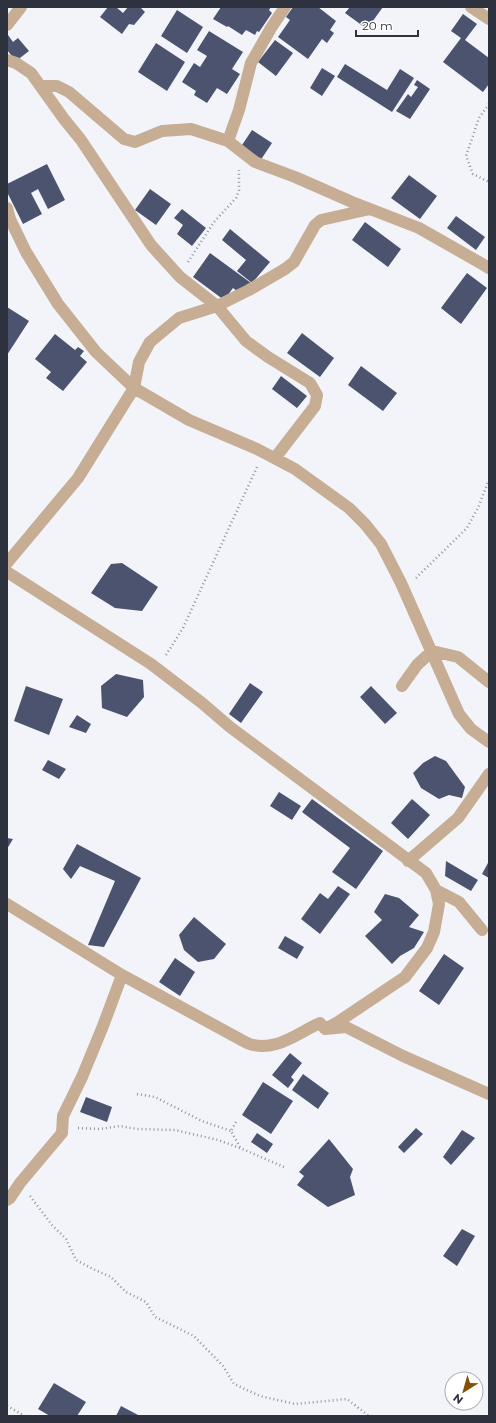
<svg xmlns="http://www.w3.org/2000/svg" width="496" height="1423" font-family="Montserrat,sans-serif">
<rect width="100%" height="100%" fill="#f2f4fa"/>
<!-- building -->
<path fill="#4c536e" d="M108,7H116L123,13L128,7H140L145,12L134,25L129,24L122,34L100,17Z
M221,7H271L269,10L272,13L259,32L257,31L255,35L246,30L242,35L228,26L227,27L213,19Z
M293,7H318L336,21L330,30L334,33L327,43L322,39L308,59L278,37L290,20L286,17Z
M350,7H383L367,29L345,13Z
M177,10L203,27L187,53L161,36Z
M463,14L477,24L465,40L489,58V84L483,92L443,62L461,38L451,31Z
M209,31L243,52L232,69L240,74L227,94L217,88L207,103L194,95L196,91L182,82L194,63L200,67L207,56L197,50Z
M8,35L13,42L18,38L29,51L16,61L7,50Z
M275,40L293,53L276,76L258,62Z
M156,43L185,62L167,91L138,72Z
M345,64L387,90L400,69L414,78L392,112L337,77Z
M322,68L335,76L322,96L310,88Z
M417,80L430,89L410,119L396,111L408,94L411,97L418,87L414,85Z
M252,130L272,143L258,164L238,151Z
M47,164L65,200L48,209L38,189L31,193L42,214L23,224L7,192V184Z
M409,175L437,196L420,219L391,198Z
M150,189L171,204L156,225L135,210Z
M182,209L206,228L192,246L177,234L183,225L174,218Z
M456,216L485,237L476,250L447,228Z
M365,222L401,249L388,267L352,240Z
M230,229L270,262L252,283L237,271L246,260L222,240Z
M210,253L251,283L242,295L233,288L224,300L193,277Z
M467,273L487,288L461,324L441,308Z
M7,307L29,321L7,355Z
M302,333L334,358L320,377L287,353Z
M55,334L75,350L78,347L84,351L80,356L87,362L63,391L46,378L51,372L35,359Z
M361,366L397,393L383,411L348,385Z
M281,376L307,396L297,408L272,389Z
M122,563L158,587L142,611L115,608L91,593L111,564Z
M116,674L143,680L144,697L127,717L102,708L101,686Z
M250,683L263,692L241,723L229,714Z
M26,686L63,699L49,735L14,721Z
M371,686L397,713L385,724L360,697Z
M77,715L91,724L86,733L69,727Z
M435,756L446,761L465,787L462,798L449,795L439,799L421,788L413,773L423,763Z
M48,760L66,769L59,779L42,770Z
M279,792L301,806L292,820L270,806Z
M312,799L383,851L356,889L332,872L350,848L302,812Z
M412,799L430,815L408,839L391,823Z
M7,838L13,839L7,849Z
M77,844L141,878L104,947L88,945L115,881L80,866L71,879L63,869Z
M446,861L478,880L471,891L445,876Z
M489,861V878L482,874Z
M338,886L350,894L320,934L301,919L320,893L328,899Z
M385,894L399,898L419,915L409,927L424,932L414,948L400,956L392,964L365,936L382,920L374,912Z
M194,917L226,944L214,959L198,962L184,950L179,935Z
M285,936L304,947L297,959L278,948Z
M444,954L464,968L439,1005L419,991Z
M175,958L195,972L180,996L159,982Z
M290,1053L302,1063L291,1077L294,1080L288,1088L272,1075Z
M303,1074L329,1093L318,1109L292,1090Z
M263,1082L293,1101L271,1134L242,1115Z
M86,1097L112,1107L107,1122L80,1112Z
M416,1128L423,1134L404,1153L398,1147Z
M462,1130L475,1138L451,1165L443,1157Z
M257,1133L273,1144L267,1153L251,1142Z
M329,1139L353,1169L350,1177L355,1195L328,1207L297,1185L304,1176L299,1172Z
M462,1229L475,1236L457,1266L443,1256Z
M54,1383L86,1402L77,1416H50L38,1409Z
M121,1406L140,1416H116Z"/>
<g fill="none" stroke-linecap="round" stroke-linejoin="round">
<!-- path -->
<path stroke="#91949d" stroke-width="2.5" stroke-dasharray="1 3" stroke-linecap="butt" d="M489,104L479,118L466,156L473,174L489,182
M188,262L214,222L236,198L239,190V170
M416,578L467,528L478,508L488,482L489,481
M166,655L183,628L257,467
M137,1094L155,1097L202,1121L231,1131
M236,1122L231,1131L240,1147
M78,1128L100,1129L120,1126L137,1129L175,1130L218,1140L240,1148L284,1167
M30,1196L52,1225L66,1239L76,1260L93,1269L111,1277L126,1292L146,1302L155,1317L194,1336L223,1366L234,1384L260,1396L295,1404L347,1399L369,1416
M7,1406L25,1416"/>
<!-- minor -->
<path stroke="#c6ad94" stroke-width="12" d="M471,7L489,19
M7,25L21,7
M7,60L16,63L31,73L64,119L81,140L151,245L180,277L217,306L246,341L268,357L310,383L317,395L315,406L275,458
M41,86H57L69,92L124,139L135,142L162,131L191,129L228,141L255,162L295,177L352,202L419,228L484,265L489,268
M228,141L239,110L251,63L271,28L285,7
M7,208L10,219L26,252L58,304L96,352L134,388L189,420L257,449L295,469L349,508L365,524L381,544L401,583L459,714L471,729L489,742
M7,563L78,478L134,388L139,362L150,342L179,318L217,306L249,290L285,269L294,262L315,225L321,220L370,209
M7,572L151,664L202,703L230,727L426,873L436,890L439,904L434,932L427,948L405,977L338,1022L325,1029
M402,686L417,665L432,651L458,657L489,682
M408,861L458,818L489,774
M436,890L459,902L482,930
M7,904L122,975L247,1043C274,1054 297,1033 320,1023L325,1029L346,1027L403,1056L489,1094
M7,1200L10,1198L20,1183L62,1133L63,1116L82,1077L103,1026L122,975"/>
</g>
<!-- border -->
<rect width="496" height="1423" fill="none" stroke="#2e313e" stroke-width="16"/>
<!-- north arrow -->
<g transform="translate(464 1391) rotate(217)"><circle r="19" fill="#ffffff" stroke="#abadb2"/>
<path d="M0-3L7 15L0 10L-7 15Z" fill="#865000"/>
<text y="-6" font-size="11" font-weight="bold" text-anchor="middle" fill="#2e313e">N</text>
</g>
<!-- scale -->
<path d="M356 30v6h62v-6" fill="none" stroke="#2e313e" stroke-width="2"/>
<text x="362" y="30" font-size="12" fill="#2e313e" stroke="#ffffff" stroke-width="3" paint-order="stroke">20 m</text>
</svg>
